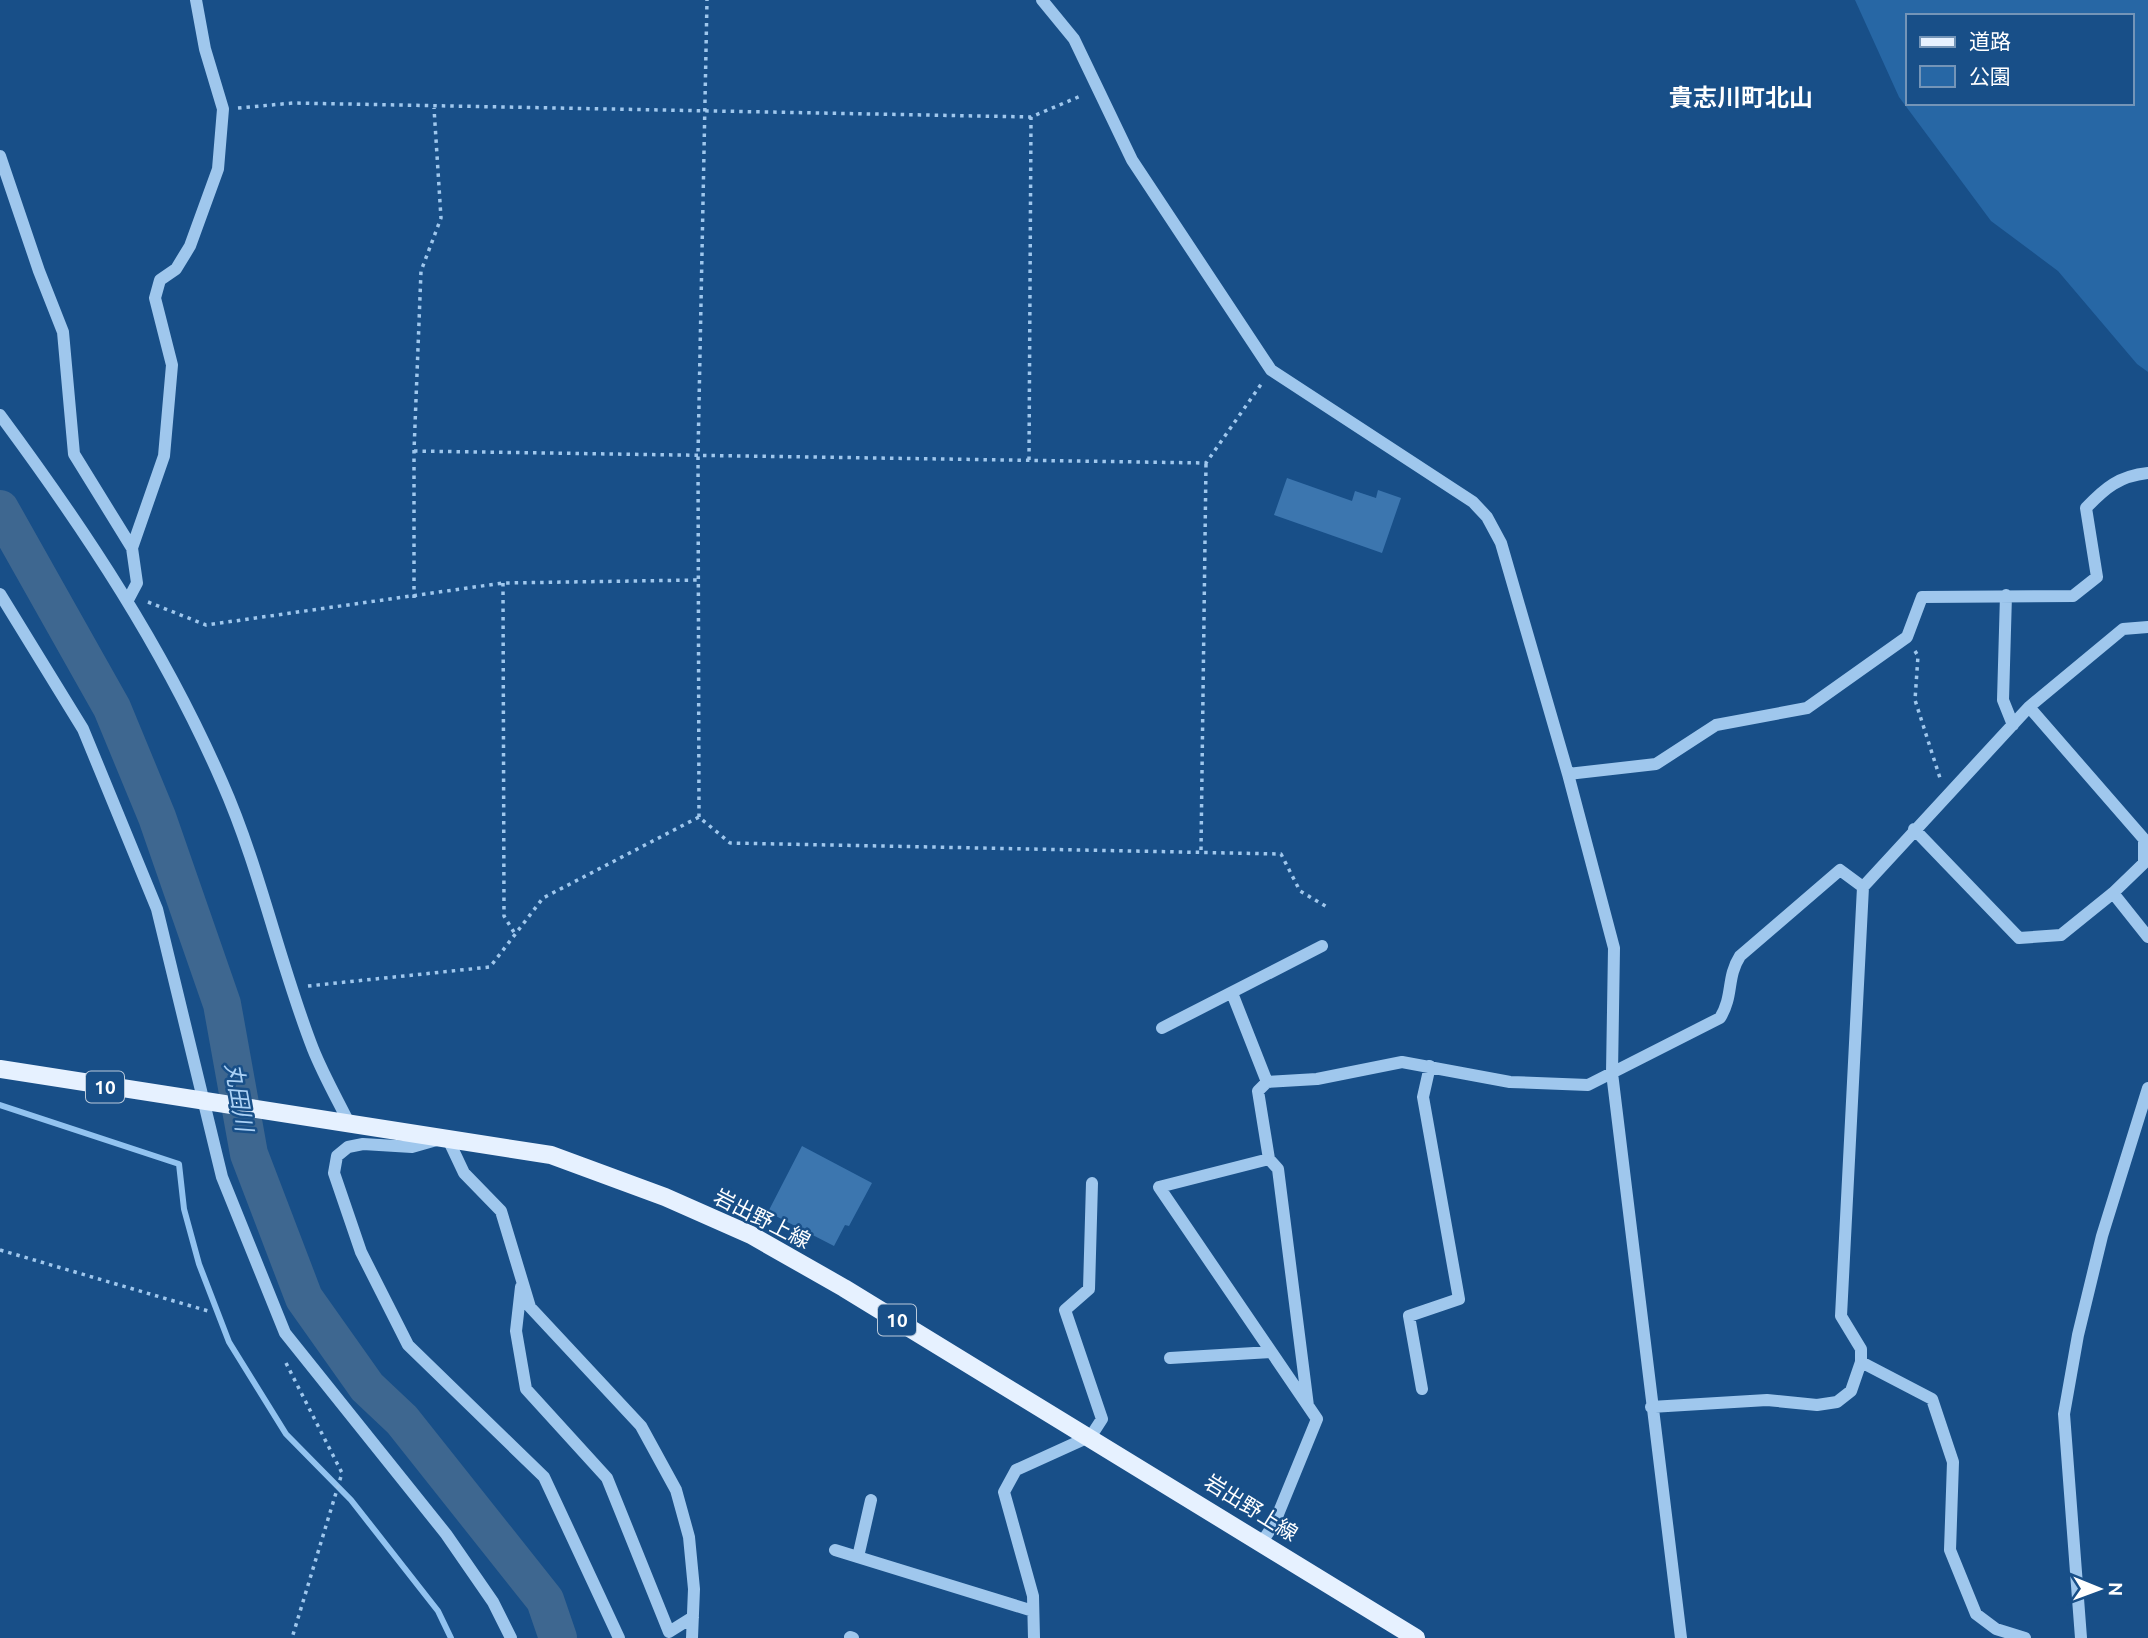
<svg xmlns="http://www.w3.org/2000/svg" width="2148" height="1638" font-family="Ubuntu,'Noto Sans JP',sans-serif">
<rect width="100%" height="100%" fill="#184f88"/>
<!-- green -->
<path fill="#2767a5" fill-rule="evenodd" d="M1855,0H2148V372L2137,364L2058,271L1991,221L1899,97ZM1908,16H2132V103H1908Z"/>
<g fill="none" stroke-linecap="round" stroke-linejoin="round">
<!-- stream -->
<path stroke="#92c3f0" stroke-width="6" d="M0,1105L179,1164L184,1209L199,1264L229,1342L286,1434L351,1500L438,1611L451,1638"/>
<!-- river -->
<path stroke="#3e6790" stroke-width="38" d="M0,509L112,708L157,817L222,1004L249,1154L304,1298L367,1387L402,1420L545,1600L558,1638"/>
</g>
<!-- building -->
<path fill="#3c76af" d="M1287,478L1352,501L1355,491L1376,498L1378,490L1401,498L1382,553L1274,515Z
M802,1146L872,1183L849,1226L845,1225L834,1246L768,1212Z"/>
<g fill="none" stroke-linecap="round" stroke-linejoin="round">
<!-- path -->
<path stroke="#9fc7ed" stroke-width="3.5" stroke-dasharray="3.5 5" stroke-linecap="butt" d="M238,108L293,103L1031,117L1083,95
M414,451L1206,463L1262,383
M1029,460L1031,117
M503,583L504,916L515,934
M414,598V451L421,271L441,218L434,108
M148,602L206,625L503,583L699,580
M1915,651L1918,656L1915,700L1940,778
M699,817L698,455L707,0
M1201,850L1206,463
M308,986L490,967L543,898L699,817L730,843L1281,854L1300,891L1327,907
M0,1250L208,1311
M286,1363L342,1473L292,1638"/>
<!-- minor -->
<path stroke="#9fc7ed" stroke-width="12" d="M1042,0L1074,39L1132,160L1271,370L1473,502L1487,517L1501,543L1568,774L1614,948L1612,1073L1681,1638
M0,156L39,271L63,332L74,454L132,548
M0,415C86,531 164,649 222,782C260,868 279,962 313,1049C323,1074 336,1097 348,1121
M0,594L83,729L157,909L222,1177L285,1333L446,1534L493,1602L511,1638
M2006,595L2003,700L2013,725
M128,600L137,583L132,548L164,456L172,365L155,298L160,280L176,269L190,246L218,169L223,109L205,49L196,0
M1568,774L1656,764L1716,725L1807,708L1907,637L1922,597L2073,596L2097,577L2086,508C2105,488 2119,476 2148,473
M1914,829L2019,938L2061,935L2113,893L2144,863V839L2029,707
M2113,893L2148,937
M1232,993L1267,1082
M1162,1028L1322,946
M521,1287L516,1331L526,1389L607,1478L669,1632L693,1617
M1170,1358L1271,1352
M1861,1362L1932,1399L1953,1462L1950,1550L1976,1614L1996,1629L2025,1638
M1422,1389L1409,1316L1459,1299L1423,1097L1430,1066
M1308,1406L1278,1169L1269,1159L1258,1091L1267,1082L1317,1079L1402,1062L1510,1082L1588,1085L1720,1018C1734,995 1726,978 1740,956L1840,870L1863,887
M1651,1407L1767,1400L1817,1405L1837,1402L1851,1391L1861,1362V1349L1841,1316L1863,887L2029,707L2123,629L2148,627
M1262,1542L1274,1524L1317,1419L1159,1187L1269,1159
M835,1550L1033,1611
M858,1557L871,1500
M850,1637L853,1638
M619,1638L544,1477L408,1345L361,1252L334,1173L337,1156L348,1147L363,1144L412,1147L447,1137L464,1173L501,1211L530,1307L641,1426L676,1490L689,1537L694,1589L692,1638
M1034,1638L1033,1596L1004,1492L1016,1470L1091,1436L1102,1419L1065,1310L1089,1289L1092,1183
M2081,1638L2064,1414L2078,1335L2102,1236L2148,1088"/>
<!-- major -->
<path stroke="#e6f1ff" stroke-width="18" d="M0,1069L551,1155L665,1197L751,1235L844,1288L1416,1638"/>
</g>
<g text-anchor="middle" stroke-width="5" stroke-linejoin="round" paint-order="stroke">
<!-- shield labels -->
<g fill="#184f88" stroke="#bacadb" stroke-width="2">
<rect x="86" y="1071.5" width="38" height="31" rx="5"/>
<rect x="878" y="1304.5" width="38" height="31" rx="5"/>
</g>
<g font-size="19" font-weight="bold" fill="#fff">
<text x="105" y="1094">10</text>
<text x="897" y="1327">10</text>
</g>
<!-- street labels -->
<g font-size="21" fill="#fff" stroke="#184f88">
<text transform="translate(762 1219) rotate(27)" y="7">岩出野上線</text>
<text transform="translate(1251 1508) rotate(32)" y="7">岩出野上線</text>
</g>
<!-- water labels -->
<g font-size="23" font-style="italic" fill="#abd1f5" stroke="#184f88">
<text transform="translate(239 1097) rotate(80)" y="8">丸田川</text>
</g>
<!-- quarter labels -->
<g font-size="24" font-weight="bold" fill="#fff" stroke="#184f88">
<text x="1741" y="106">貴志川町北山</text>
</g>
</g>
<!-- legend -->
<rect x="1906" y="14" width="228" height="91" fill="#184f88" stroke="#7495b8" stroke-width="2"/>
<rect x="1920" y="37" width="35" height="10" fill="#e6f1ff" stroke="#7495b8" stroke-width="2"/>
<text x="1969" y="49" font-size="21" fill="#ffffff">道路</text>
<rect x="1920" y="66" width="35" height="21" fill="#2767a5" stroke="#7495b8" stroke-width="2"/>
<text x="1969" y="84" font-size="21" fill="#ffffff">公園</text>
<!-- north arrow -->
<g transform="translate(2099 1589) rotate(91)" stroke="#184f88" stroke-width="5" paint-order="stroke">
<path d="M0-5L12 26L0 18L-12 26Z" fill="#ffffff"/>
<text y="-10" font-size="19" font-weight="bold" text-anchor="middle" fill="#ffffff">N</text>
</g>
</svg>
